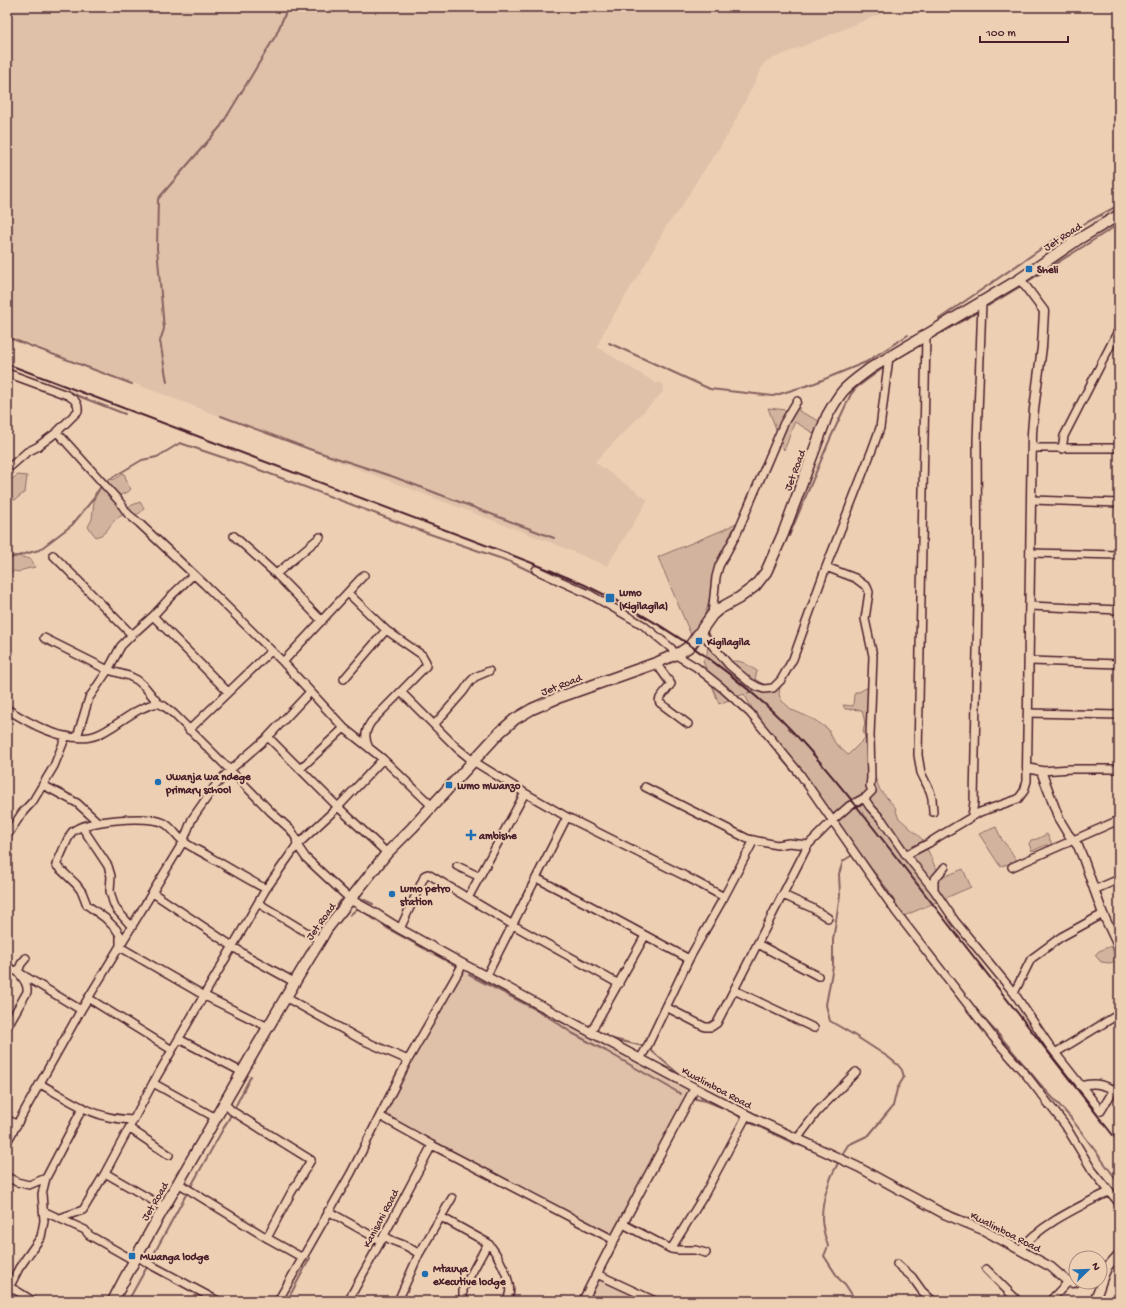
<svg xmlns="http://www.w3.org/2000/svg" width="1126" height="1308" font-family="'Gochi Hand',sans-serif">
<rect width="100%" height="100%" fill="#edd0b4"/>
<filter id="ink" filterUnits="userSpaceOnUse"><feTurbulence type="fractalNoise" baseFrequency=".025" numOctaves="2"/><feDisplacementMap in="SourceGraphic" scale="8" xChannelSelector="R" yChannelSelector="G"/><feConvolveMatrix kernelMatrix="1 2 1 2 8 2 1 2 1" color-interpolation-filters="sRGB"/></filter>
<g filter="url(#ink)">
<!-- built -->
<path fill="#dfc1a9" d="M7,7H897L765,62L728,135L698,179L682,206L665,228L648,260L605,329L597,347L656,383L659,382L663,384V392L595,462L648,500L607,566L552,543L7,335Z
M464,968L689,1090L612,1235L384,1115Z
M598,1276L645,1301H588Z"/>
<!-- green -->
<path fill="#d2b49e" stroke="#8e6a64" d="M799,406V411L821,422L815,434L795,422C790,431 789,441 784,450L768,408L787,410Z
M124,473L128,485L131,489L128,492L118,496L125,508L140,502L144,508C137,520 127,512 119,517C112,521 110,528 104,533C102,535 98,536 96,537L88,527L92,519L95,493L107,480L115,479Z
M18,475L27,476L25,492L15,500L7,498V482Z
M736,523L724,548L712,586L707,609L702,621L691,635L658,557L723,530Z
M12,555L31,559L35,567L22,570L19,572L14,571L7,575V556Z
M713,644L724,652L730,662C740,658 749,666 757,671L755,679L764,685L747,693L777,686L780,687L779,694L781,700L792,710L813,719L828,729L835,743L848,755L865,738L863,731L865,723L862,710L845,709L843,705L853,706L854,695L855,692H859L868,687L874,775L880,790L895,807L898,817L924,841L935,867L946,876L963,869L971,887L897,919L806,788L781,759L744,694L719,704L703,661L707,654L708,646Z
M996,827L1002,840L1008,847L1017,861L1015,863L1000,866L979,834Z
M1047,834L1053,846L1046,845L1032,851L1029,844L1031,840L1037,839Z
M1111,946L1117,960L1110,963L1101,962L1095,955L1099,951Z"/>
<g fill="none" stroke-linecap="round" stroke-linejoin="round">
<!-- stream -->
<path stroke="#86605e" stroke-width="2" d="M1025,283L1119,224
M988,306L1021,286
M939,319L1051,242L1119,205
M7,337L132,384
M928,340L980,311
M609,343L710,389L773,396L815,383L866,362L908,335
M890,363L922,344
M167,382L160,341L164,329L157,248L158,199L221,126L276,35L288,7
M68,392L125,414
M221,416L312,450L394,477L449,498L554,538
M789,536L830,439L851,394L856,388L883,368
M7,559L39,550L72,525L94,498L103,483L142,460L157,457L180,443L257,469L427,533L511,562L536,574
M865,861L886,888L901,913
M341,887L351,893
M356,896L373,904
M350,915L358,908L387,928L458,967
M326,922L341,900
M469,975L533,1008L553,1020L572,1033L606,1051L681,1094
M982,1017L999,1035L1040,1084L1071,1118L1119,1183
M609,1038L647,1047L681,1076
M691,1102L696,1099L706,1101L733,1112L744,1120L762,1128L795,1144L809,1148
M234,1109L251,1076
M819,1153L838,1163C829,1179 822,1200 822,1218C822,1228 825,1237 828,1246L824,1256L839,1279L845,1284L856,1301
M841,1156L848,1145L869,1135L893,1106L897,1089L904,1077L902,1070L898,1065L888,1057L854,1035L830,1021L826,1005L833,966V940L840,895L839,874L843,861L854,854
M190,1188L232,1113
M937,1206L979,1223
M150,1261L188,1191
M128,1301L148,1265
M287,1301L310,1258"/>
<!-- minor casing -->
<g stroke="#4a1f2b" stroke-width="10">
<path id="minor" d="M926,334L918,755L921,773L930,791L932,798L933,812
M7,373L67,395C74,399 79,403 78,411L57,432L37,447L27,452L11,466
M57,432L119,501L128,514L139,523L204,584L283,662L344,728L383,759L432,806
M1032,448H1119
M1062,449L1064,436L1119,329
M1032,500L1119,503
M234,536L276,574L322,621
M1030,553L1119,555
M53,555L132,635
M536,570L591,595L643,625L671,648L676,655L696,667L721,687L750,713L800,774L896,912L993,1037L1027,1076L1065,1125L1092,1170L1119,1203
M276,574L320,537
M348,593L386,630L422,655L426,662V666L371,722C365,731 364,738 369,748
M1030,606L1119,610
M712,615L716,577L719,566L737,533L784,423L797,401
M153,616L228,692
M701,632L729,665L749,682L758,687L764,689L773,688L781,680L793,659L826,567L872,450L880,428L889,357
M44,638L108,670L129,676L137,680L145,687L158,703L164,706L174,714L230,770L271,812L291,830L296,838L297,845L306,858L351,900
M1030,661L1119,664
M283,662L364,575
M656,663L671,684L660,698L659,701L660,703L688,724
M344,679L386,630
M401,692L457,748L473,761L525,793L567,817L685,876L724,897
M7,709C29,723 62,742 90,737C99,736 107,730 115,725C129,716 141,706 158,703
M1028,713L1119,715
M434,725L463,692L470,682L475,677L489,671
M189,730L271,651
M77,737L89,698L108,670L121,646L132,635L153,616L173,594L193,575
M268,737L338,807L387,853
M300,769L344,728
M1041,771L1071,769H1119
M43,785L77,803L98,822
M645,787L748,839L777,845L789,843L808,845
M864,798L870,807L882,820L906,855L934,890L955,921L1014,993L1049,1045L1101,1111L1113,1091L1119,1085
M972,816L974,802L978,601L977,441L982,302
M82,827L108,866L111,876L110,891L113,902L116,909L132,927
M7,836L22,813L33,801L54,766L66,736
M906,855L929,843L938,837L980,812L1018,799L1024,791L1027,781V768
M457,866L480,877
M1012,867L1119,820
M536,878L589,905L689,959
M266,889C247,879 229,868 210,857C202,852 192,848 184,842C177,837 172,827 164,823C148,815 85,820 72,832C67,838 61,856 56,865L76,884L82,892L87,905L105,918L116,929L120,935V947L205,996L268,1027
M934,890V880L945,867
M1094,890L1119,879
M153,893L247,956L294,982
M783,895L812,908L828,918
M468,898L525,793
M258,903L316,938L321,939
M400,929L425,875L428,874L513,925L619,984
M758,944L818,976
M7,967L18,972L81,1010
M486,977L567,817
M734,990L814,1028
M1014,993L1031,959L1061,937L1103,914
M285,997L360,1039L408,1060
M88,998L172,1050
M666,1007L705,1027H711L717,1023L808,845L832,821L849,806L866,797L872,791L870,786L871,778L870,736L873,656L865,619L869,592L867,587L855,578L826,567
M7,1027L27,992C28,984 23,979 18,972L21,964L26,958
M591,1032L645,936
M179,1039L242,1072
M1055,1053L1119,1014
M640,1059L647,1047L689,959L724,897L754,840
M153,1083L216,1118
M40,1084C61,1095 82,1110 105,1116C114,1119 123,1119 133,1120
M1080,1086C1094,1082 1101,1084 1115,1090
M224,1103L232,1111L311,1160L291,1193L267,1238
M380,1116L432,1145L614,1240
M7,1119L17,1125
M129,1128L169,1155
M797,1139L817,1112L856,1072
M7,1142L81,1010L183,842L192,819L215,786L230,770L268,737L310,692
M105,1173L164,1207
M7,1177L17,1182L29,1185L46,1178
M178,1183L267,1238L303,1258
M43,1211L85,1230L89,1235L133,1260
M328,1211L381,1241L385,1237C389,1238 392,1241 396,1242C405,1245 412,1249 419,1254
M441,1217L488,1243C497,1253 513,1282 509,1295C508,1297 507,1299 506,1301
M60,1218L83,1210L105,1173L153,1083L266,889L297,845L338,807L383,759
M623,1224L671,1249L678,1250H695L706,1253
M671,1249L703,1197L747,1115
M1020,1250C1040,1224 1081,1206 1110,1191
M136,1255L149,1264L218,1301
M897,1264L912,1277L922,1291L933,1301
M986,1269L1018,1301
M597,1274L655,1301
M7,1286L17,1291L33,1301
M7,1292L19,1268L41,1237L44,1221L42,1194L46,1178L83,1107
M278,1301L351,1173L408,1060L463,964
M348,1301L381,1241L432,1145
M398,1301L419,1254L452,1198
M465,1301L463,1296V1289L488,1243
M1050,1301L1068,1282"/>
</g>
<!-- tertiary casing -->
<g stroke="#4a1f2b" stroke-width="11">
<path id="tertiary" d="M1020,279L1044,311L1042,347L1034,409L1032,433L1027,768L1041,771L1059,819L1068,834L1078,846L1083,858L1103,914L1119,948
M351,900L373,912L400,929L463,964L695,1088L755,1119L858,1167L944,1214L983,1230L1051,1267L1068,1282L1073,1283L1076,1282
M1104,1268L1108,1266L1119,1254
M583,1301L614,1240L695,1088
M1094,1301C1100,1290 1102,1277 1108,1266"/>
</g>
<!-- secondary casing -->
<g stroke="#4a1f2b" stroke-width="13">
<path id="secondary" d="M113,1301C142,1244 174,1190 206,1135C244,1069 281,1003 321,939L326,930L387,853L412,828L500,732L515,719L532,709L560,697L656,663L681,652L690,646L712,615L719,609L739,598L755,586L766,572L783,534L827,416C832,407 837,398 843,391C851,382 862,375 871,368L1020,279L1077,240L1119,215"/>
</g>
<!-- minor -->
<use href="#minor" stroke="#edd0b4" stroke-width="7"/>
<!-- tertiary -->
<use href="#tertiary" stroke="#edd0b4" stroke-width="8"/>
<!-- secondary -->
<use href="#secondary" stroke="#edd0b4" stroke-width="10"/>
<!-- rail -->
<path stroke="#4a1f2b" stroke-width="2" d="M7,364L509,554C535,564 560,574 585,585C652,617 715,658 769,708C800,737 827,770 854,803L1119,1143"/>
</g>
</g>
<!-- markers -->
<g fill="#1f6fb2" stroke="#edd0b4" stroke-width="1.5">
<rect x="1025" y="265" width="8" height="8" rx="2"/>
<rect x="605" y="593" width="10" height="10" rx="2"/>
<rect x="695" y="637" width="8" height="8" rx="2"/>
<circle cx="158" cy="782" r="4"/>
<rect x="445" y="781" width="8" height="8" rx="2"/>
<path d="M469 829h4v4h4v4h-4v4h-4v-4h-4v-4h4z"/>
<circle cx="392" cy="894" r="4"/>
<rect x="128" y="1252" width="8" height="8" rx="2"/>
<circle cx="425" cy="1274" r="4"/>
</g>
<g text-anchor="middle" stroke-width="4" stroke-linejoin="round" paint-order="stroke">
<!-- street labels -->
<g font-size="11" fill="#4a1f2b" stroke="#edd0b4">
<text transform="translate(1062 236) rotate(-33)" y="4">Jet Road</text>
<text transform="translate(794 470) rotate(-69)" y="4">Jet Road</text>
<text transform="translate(561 684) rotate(-21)" y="4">Jet Road</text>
<text transform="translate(320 921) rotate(-54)" y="4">Jet Road</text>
<text transform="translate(717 1087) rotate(28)" y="4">Kwalimboa Road</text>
<text transform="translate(154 1201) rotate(-59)" y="4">Jet Road</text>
<text transform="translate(380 1218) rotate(-62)" y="4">Kanisani Road</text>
<text transform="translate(1006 1231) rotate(27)" y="4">Kwalimboa Road</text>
</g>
<!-- poi labels -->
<g font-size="11" font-weight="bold" fill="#4a1f2b" stroke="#edd0b4" text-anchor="start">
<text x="1037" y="273">Sheli</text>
<text x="619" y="596">Lumo<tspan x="619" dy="13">(Kigilagila)</tspan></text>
<text x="707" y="645">Kigilagila</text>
<text x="166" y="780">Uwanja wa ndege<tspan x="166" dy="13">primary school</tspan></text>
<text x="457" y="789">Lumo mwanzo</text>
<text x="479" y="839">ambishe</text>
<text x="400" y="892">Lumo petro<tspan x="400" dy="13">station</tspan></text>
<text x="140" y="1260">Mwanga lodge</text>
<text x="433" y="1272">Mtauya<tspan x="433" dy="13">executive lodge</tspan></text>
</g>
</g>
<!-- margin -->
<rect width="1126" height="1308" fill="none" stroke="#edd0b4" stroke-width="24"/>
<rect x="12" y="12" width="1102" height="1284" fill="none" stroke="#4a1f2b" stroke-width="1.5" filter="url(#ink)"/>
<!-- north arrow -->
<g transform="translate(1088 1270) rotate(67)"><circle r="19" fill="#edd0b4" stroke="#ac897d"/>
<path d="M0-3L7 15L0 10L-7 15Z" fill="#1f6fb2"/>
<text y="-6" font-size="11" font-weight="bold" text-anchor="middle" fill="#4a1f2b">N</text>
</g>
<!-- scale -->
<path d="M980 36v6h88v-6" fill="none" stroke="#4a1f2b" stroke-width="2"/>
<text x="986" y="36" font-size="12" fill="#4a1f2b" stroke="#edd0b4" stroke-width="3" paint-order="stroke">100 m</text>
</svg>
